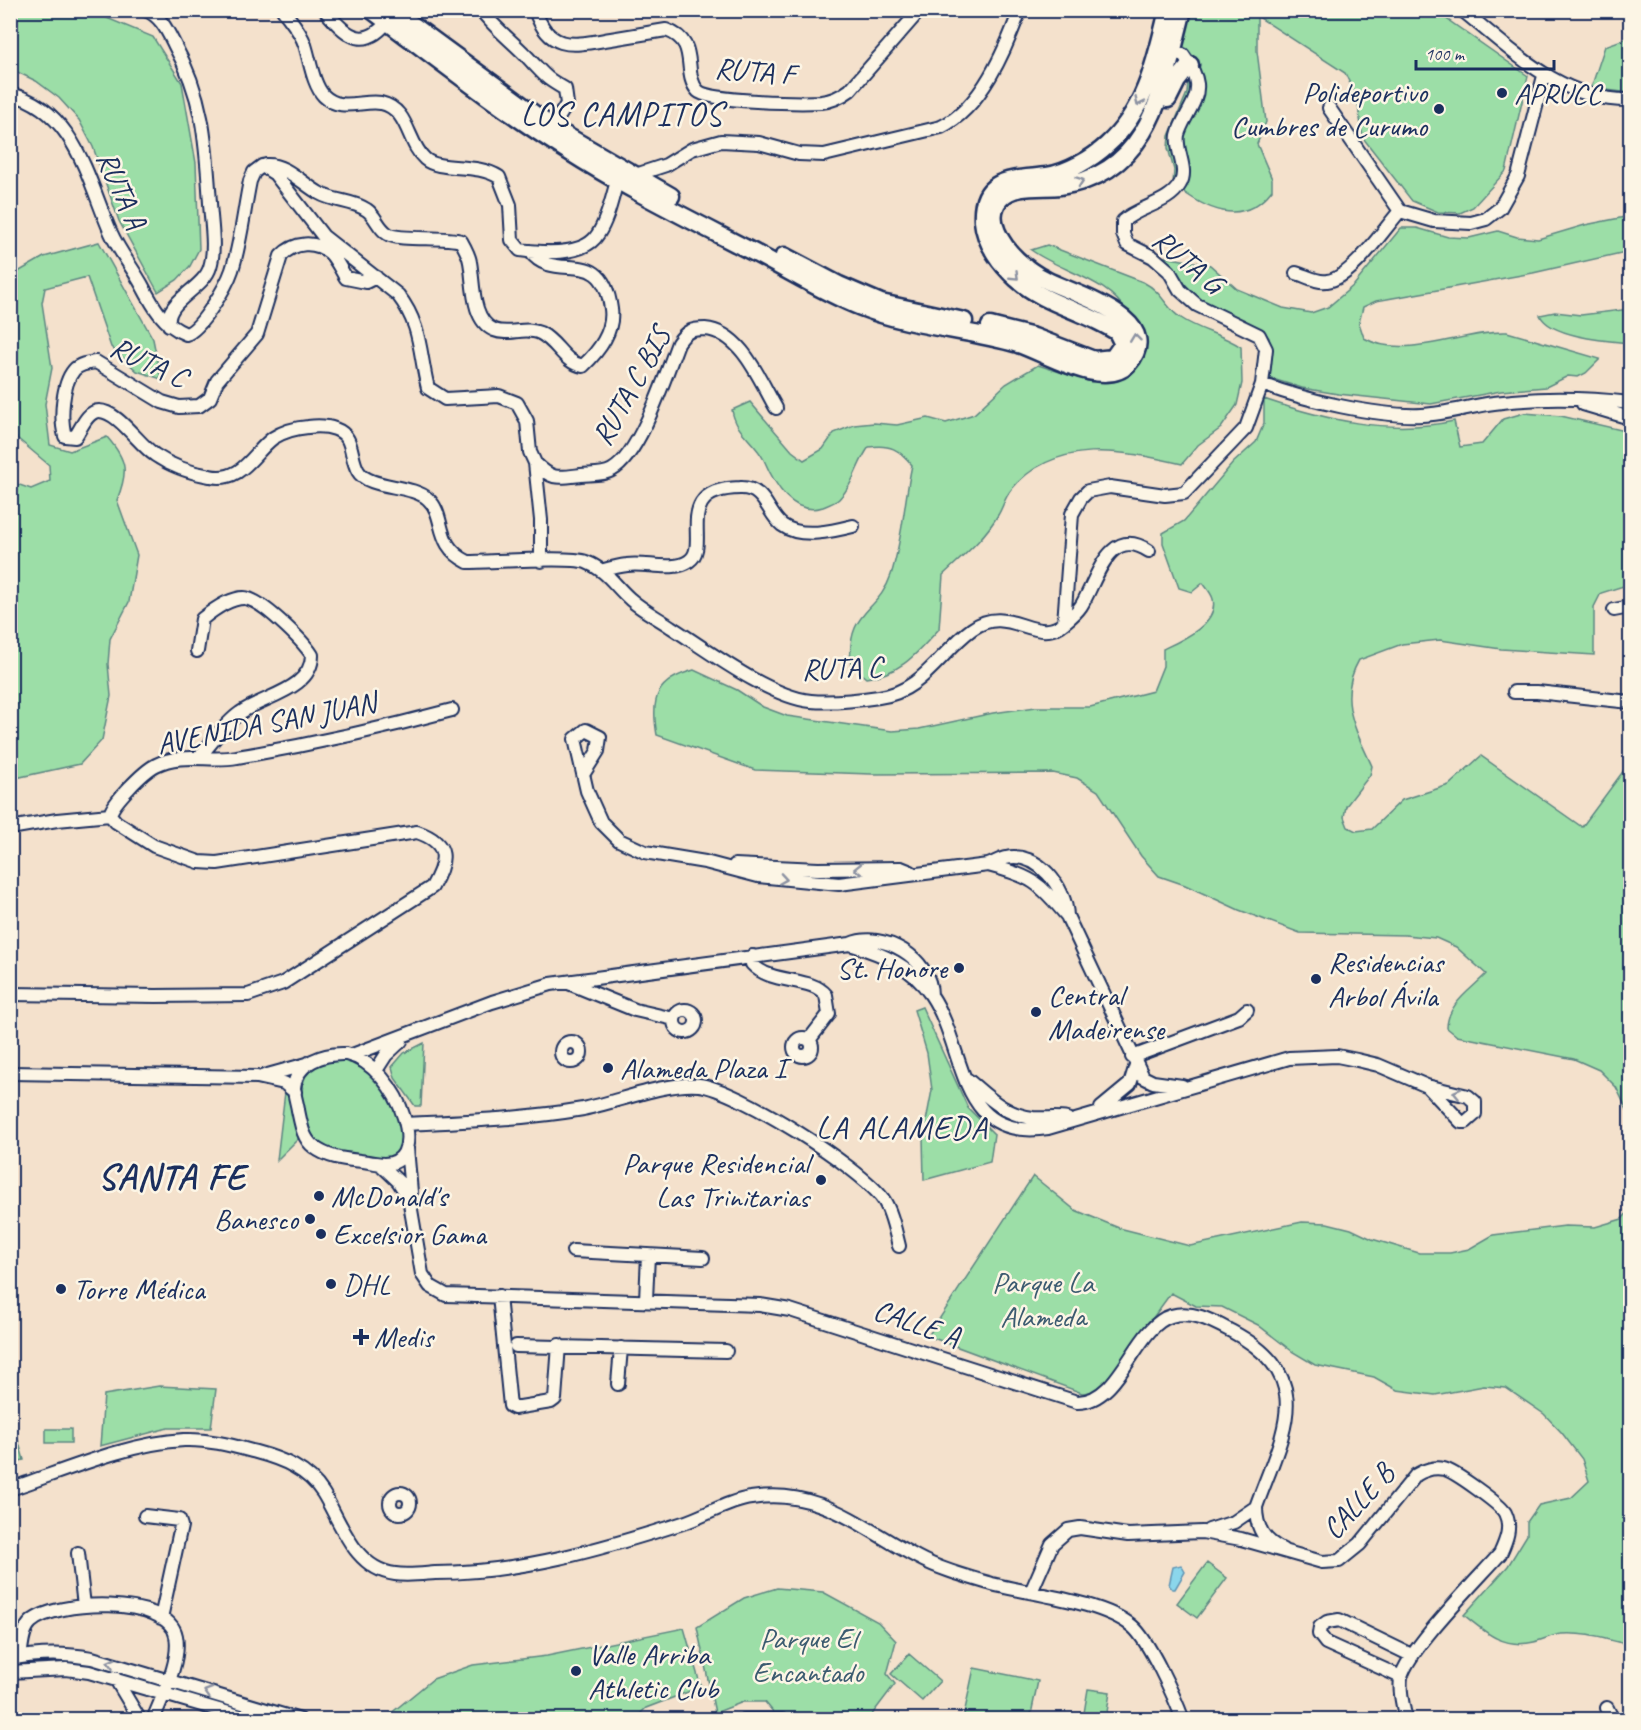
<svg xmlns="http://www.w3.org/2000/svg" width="1641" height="1730" font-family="Caveat,sans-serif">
<rect width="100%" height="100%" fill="#f4e1cc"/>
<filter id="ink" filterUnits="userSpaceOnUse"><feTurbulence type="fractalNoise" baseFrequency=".0167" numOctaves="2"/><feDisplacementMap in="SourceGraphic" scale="12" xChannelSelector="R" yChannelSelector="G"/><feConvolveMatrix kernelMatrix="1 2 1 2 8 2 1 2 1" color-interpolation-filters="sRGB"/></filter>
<g filter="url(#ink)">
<!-- green -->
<path fill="#9cdea7" stroke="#5c8682" stroke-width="1.5" d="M11,10L90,11L153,37L182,83L196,163L199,249L190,266L177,280L158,292L119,221L93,147L79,120L59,98L36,81L11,69Z
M1186,11H1435L1528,76L1506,171L1473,207L1460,213L1438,212L1412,201L1363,138L1357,99L1345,73L1257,16V51L1266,122L1257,144L1272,179V190C1242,229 1204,209 1173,184L1174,170L1168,148L1169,136L1187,93L1188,83L1179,59Z
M1630,37V93L1591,88L1605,46Z
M1630,216V251L1533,273L1376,301L1363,307L1359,323L1364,338C1404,361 1465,330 1507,332L1600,359L1586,373L1578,377L1568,376L1546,387L1501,391L1431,404L1338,394L1302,388L1266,377L1269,338L1264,331C1245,321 1223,316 1205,304C1186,291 1178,270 1160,256L1210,265L1237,289L1283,308L1311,313L1328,307L1354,285L1401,228H1417L1448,237L1469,238L1498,231L1517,237L1538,239L1585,225Z
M99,242L153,339L161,379L137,371L111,347L87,277L45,288L42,303L52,368L45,404L50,445L70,451L107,437C128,461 128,472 117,500L137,555L129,602L110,639L108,664L111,696L102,740L80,764L11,779V482L31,489L50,481L49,465L11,433V276L44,257Z
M1047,245L1143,282C1163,292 1166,309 1181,318C1200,331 1222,334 1241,347L1242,383L1237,405L1221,428L1198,445L1182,464C1125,450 1054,437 1011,490C1005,497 1003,507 998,515C984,539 963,556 943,575L939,629C916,654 901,674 866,678L851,665C846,609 878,614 891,575C903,538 904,502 912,465C899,449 890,444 869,447C857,463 854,484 839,499C836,502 828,505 823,507C792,517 774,483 764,460C754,440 736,434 732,410L750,402L792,451L804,460L823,449L834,433L854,425L874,423L897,425L928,418L946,423L974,414L1006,384L1038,365L1091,382L1109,380L1128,314C1109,279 1061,272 1031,250Z
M1630,309V343C1607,341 1550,337 1540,315L1555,312L1581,315Z
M1264,399C1326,420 1389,435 1454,421L1460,447L1482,444L1503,419L1524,413L1561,416L1630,432V584L1601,593L1594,607V655L1501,649L1440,640L1402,644L1359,660C1337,698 1355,729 1372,766L1370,775L1346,806L1344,817L1348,827L1356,831L1372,829L1402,800L1449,785L1481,756L1582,827L1630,762V1116L1616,1087L1599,1070L1574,1059L1457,1036L1447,1028C1447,1004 1471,990 1486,974L1456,947L1436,938L1405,935L1300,933L1239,910L1185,885L1159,876L1141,856L1098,791L1077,778L1053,773L871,774L755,770L657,735C650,697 657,680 694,670L737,690L763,707L787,716L892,731L919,729L993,713L1036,707H1090L1153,691L1163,666V649C1180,641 1219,624 1213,599C1212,594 1206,587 1203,583L1192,592L1179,588L1163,543V533L1184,521L1233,463L1256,442L1264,423Z
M922,1007L968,1108L994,1134L990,1162L924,1180L923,1137L932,1090L927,1053L914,1010Z
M424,1043L421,1106H415L395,1078L392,1067L404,1053Z
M338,1059L368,1068L398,1110L403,1151L389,1160C371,1158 335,1157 320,1147C309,1140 307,1126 305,1115C298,1085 302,1061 338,1059Z
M285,1092L292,1103L300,1137L277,1160Z
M1033,1176L1075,1210L1119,1228L1190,1246L1302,1222L1327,1223L1351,1229L1372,1239L1419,1253H1450L1469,1249L1493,1235L1565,1226L1595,1227L1622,1219L1630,1210V1645C1607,1640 1586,1632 1561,1634C1552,1635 1543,1640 1534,1642C1504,1649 1487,1634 1464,1615L1508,1566L1527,1535V1522L1539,1505L1571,1498L1589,1481L1582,1459L1562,1433L1544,1414L1506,1388L1484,1386L1435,1395L1397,1390L1374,1377L1315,1365L1293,1352L1258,1325L1222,1307L1196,1306L1171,1293L1104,1385L1093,1392L1082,1393L928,1336Z
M159,1386L216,1389L211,1428H168L100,1446L104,1395Z
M46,1429H71V1443H46Z
M17,1436L24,1460L11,1463V1438Z
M1207,1563L1227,1578L1197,1618L1177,1603Z
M777,1588L823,1592L878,1622L896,1641L887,1674L895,1684L873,1713L872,1719H790L775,1714L765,1702H743L715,1713L697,1627L744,1598Z
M684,1628L701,1687L646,1708L635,1719H384L433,1679L473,1665L547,1656Z
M909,1654L940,1681L922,1701L891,1674Z
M974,1668L1038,1681L1030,1719H963Z
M1088,1689L1110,1692L1106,1719H1083Z"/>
<!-- water -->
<path fill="#8bd6eb" stroke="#5e93b3" stroke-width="1.5" d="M1181,1565L1185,1572L1175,1589H1172L1169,1585L1173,1567Z"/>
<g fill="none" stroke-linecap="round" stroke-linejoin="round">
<!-- minor casing -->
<g stroke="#1b2f5e" stroke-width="16">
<path id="minor" d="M145,10C160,15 167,30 174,44C204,98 206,143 210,203C211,223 216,248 210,267C204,289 164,301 169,325
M283,10C291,21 301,32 305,45C310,60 313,85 324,96C340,112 362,100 381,103C409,109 407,143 425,159C440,172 476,162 499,177L510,205L512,240L520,250C543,253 585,256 598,234C608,219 612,198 617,181L666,165L692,149L721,141L759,143L799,154L824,155L941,127C981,108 1005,51 1020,10
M325,10C347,38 366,52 391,17
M481,10C496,30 516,44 532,62C546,77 546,78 565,89L567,104L548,134
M535,10C549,53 574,45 611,39C629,36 648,33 666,30C701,42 681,73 698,91C709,102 802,103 821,102C831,101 842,96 850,90L920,10
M1462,10C1513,51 1561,101 1630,100
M10,94C75,109 88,181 111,233C119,251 132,267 142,285C153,306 163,325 186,334C201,330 227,285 232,270C241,242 244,210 250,181L254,172L262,166L275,174L323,236L398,295C422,326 419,353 428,388L445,399L499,396L517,403L527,421L530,452L535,463L541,520V561
M1329,108L1400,211L1434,221L1471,223L1486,219L1500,208L1518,176L1544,76
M266,165C284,163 304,185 319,193C334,202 353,200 367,210C376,216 378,228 388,234C398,241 444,236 461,241C465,248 469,255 470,262C474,283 471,320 494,330C509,336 525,326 540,333C558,342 564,363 583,366C599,351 614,331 611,309C602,241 555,286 530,251
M1296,273C1304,275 1318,283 1327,281C1352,278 1383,230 1400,211
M376,277L366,282L346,278C341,270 336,259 330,253C315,240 294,242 281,256L257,334L217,381L210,398L199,406L179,407L162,402L96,362C88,363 79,364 74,370C62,384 60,419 65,436L75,437C81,429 87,411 99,411C118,411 139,445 155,455C171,466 192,473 210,476C242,483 253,453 273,438C284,431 295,428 308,427C316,426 327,426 335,429C355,436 349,456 358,471C368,489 412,484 428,499C447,516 433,545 468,562C490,562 570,556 586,562C607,570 614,585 630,599C642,610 658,618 671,627C707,650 769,697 811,701C832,703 858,700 879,697C922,692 940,652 972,629C1009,602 1037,648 1065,622C1070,618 1077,612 1081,606C1097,581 1108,524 1149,551
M1262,384C1304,400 1377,417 1422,415C1447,414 1470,406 1494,403C1539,397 1586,398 1630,403
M1583,404L1630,418
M535,463C552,480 557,478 581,475C591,474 604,475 612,470C640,455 666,374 678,343C686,331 691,329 705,329C742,332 760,381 776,408
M604,570C611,568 619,566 627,565C645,562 674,572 689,561C712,546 670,489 740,488C765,487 767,513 782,525C801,539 833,531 853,526
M1614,610L1630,607
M1064,623L1072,514L1081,498L1088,491L1110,487L1165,495L1184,493L1246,428L1262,384L1266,349L1259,335L1197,305L1180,290L1169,271L1153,257L1127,244L1123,234V221C1139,206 1169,204 1180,184C1189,169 1175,151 1178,135C1182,118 1199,102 1197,84C1196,73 1189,63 1183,55L1167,49
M197,651L202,619C213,610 229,598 244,598C260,598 303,641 312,655C312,690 263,696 240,713C224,724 213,742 199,757
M1514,692H1537L1630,702
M584,773L598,751L600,737L586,730L575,739L587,791L601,822L619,840L645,852L705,862L758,876L839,884L988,865C994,863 1000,859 1006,858C1037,851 1066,887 1067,916
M110,815C112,803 144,771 156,765C181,752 211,762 237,757C309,745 381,729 452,710
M10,828L57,820L110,815
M735,865L818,869L901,868L911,872
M988,865C1031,876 1039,882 1067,916L1143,1077L1153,1082L1182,1086
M850,944C882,954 911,965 931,995C968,1050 955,1142 1048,1128L1289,1058L1337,1056L1357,1060L1378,1065L1427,1086L1468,1096L1475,1102V1114L1466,1122H1461L1427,1086
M752,956V964C771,985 811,976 826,995L829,1014L809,1040
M566,982L635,1010L674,1019
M10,994L156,996L248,995L283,983L432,887C447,861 450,843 417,832L217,863L199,862L154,846L116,822L110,815
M674 1021a11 11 0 1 1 22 0a11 11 0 1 1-22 0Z
M794 1047a9 9 0 1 1 18 0a9 9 0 1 1-18 0Z
M561 1052a10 10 0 1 1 20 0a10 10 0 1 1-20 0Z
M346,1054C400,1066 437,1175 375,1163C355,1159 332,1161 314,1147C303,1139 301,1124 298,1110C297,1103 294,1095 294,1088C296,1062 324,1053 346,1054Z
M352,1055L492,1002L551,984L850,944C883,930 931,958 931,995
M1132,1057L1239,1017L1247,1010
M377,1069L386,1055L401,1041
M10,1073L257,1077L284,1083L295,1092
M264,1076L307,1064
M968,1080C988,1097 1005,1115 1033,1118C1045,1119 1056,1117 1067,1119
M1101,1108L1130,1084L1136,1065
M406,1124C465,1121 525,1119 583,1109C618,1102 664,1082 699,1085C737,1089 860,1167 883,1199C892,1212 895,1231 899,1246
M407,1148L411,1192L409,1198L422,1274L430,1286L446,1295L760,1305L790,1310L1077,1402C1121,1403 1135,1326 1171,1316C1193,1310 1212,1321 1231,1331C1320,1378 1282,1434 1256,1507C1256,1528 1264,1541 1283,1550
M380,1164L398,1181L409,1198
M573,1251L703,1258
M499,1296L510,1406L514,1408L551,1402L555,1399L559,1345
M646,1300L648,1255
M516,1346L726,1351
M618,1384L621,1348
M10,1489C64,1471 128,1443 184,1440C208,1439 233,1446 256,1452C282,1459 308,1469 323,1493C341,1522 354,1569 395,1574C408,1576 422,1574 435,1573C520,1573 602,1549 683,1523C705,1516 728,1501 751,1498C819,1487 861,1528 917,1557C939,1569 968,1577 992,1584C1030,1594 1102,1601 1132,1626C1149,1640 1175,1698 1183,1720
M390 1503a10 10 0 1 1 20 0a10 10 0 1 1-20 0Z
M145,1516L179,1520L181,1526L161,1618
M1209,1530L1234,1522L1256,1507
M78,1553L84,1606
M1031,1592L1052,1544L1068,1530L1080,1528L1128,1535L1202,1532L1241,1539L1322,1562L1339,1561L1360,1544L1416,1475C1424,1470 1435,1467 1444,1469C1454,1471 1500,1504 1505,1513C1512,1527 1506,1541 1500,1554C1478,1579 1407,1650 1401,1678C1399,1692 1403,1706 1406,1720
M20,1657C22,1646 22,1630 31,1622C55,1600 168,1595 176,1636C181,1662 162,1696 153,1720
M10,1659C38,1653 65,1653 92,1658L300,1720
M10,1672L66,1669L89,1672L253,1720
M1401,1677L1326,1643L1319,1634L1320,1627L1327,1622L1339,1620L1411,1655
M115,1678L140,1720
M1607,1708L1613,1720
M744,1720H782"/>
</g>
<!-- major casing -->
<g stroke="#1b2f5e" stroke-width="21">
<path id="major" d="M372,10C435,57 498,107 565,149C624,187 687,218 749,250C787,269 822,292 861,307C912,327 966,329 1018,344C1046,353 1104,390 1128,364C1168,319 1072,294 1046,280C1026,270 1005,252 997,232C992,221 992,208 1000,199C1013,183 1042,188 1060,186C1153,174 1163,84 1183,10
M392,10L553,128L671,196
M1168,99L1177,81L1190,65
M784,256L839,285L881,303L964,321
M990,326L1034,337L1094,360L1113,358L1123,344L1117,332C1086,311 1044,304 1017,279C1001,265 985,243 983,221C980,175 1016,180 1047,176C1067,173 1092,159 1107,145C1146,110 1156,59 1168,10"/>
</g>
<!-- minor -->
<use href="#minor" stroke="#fcf5e5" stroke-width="12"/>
<!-- major -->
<use href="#major" stroke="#fcf5e5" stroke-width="16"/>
</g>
<!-- one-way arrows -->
<defs><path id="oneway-chevron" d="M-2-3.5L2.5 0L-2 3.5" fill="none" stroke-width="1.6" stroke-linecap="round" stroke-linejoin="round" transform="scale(1.5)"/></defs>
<g stroke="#8c92a2">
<use href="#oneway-chevron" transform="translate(1139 102) rotate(115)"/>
<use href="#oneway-chevron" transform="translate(1080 181) rotate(-19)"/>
<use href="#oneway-chevron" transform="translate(1015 276) rotate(44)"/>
<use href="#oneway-chevron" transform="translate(1135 338) rotate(-97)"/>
<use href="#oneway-chevron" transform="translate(858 869) rotate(179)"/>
<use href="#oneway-chevron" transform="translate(783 879) rotate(9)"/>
<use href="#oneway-chevron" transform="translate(1457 1093) rotate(-167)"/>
<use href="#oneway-chevron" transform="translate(111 1663) rotate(-165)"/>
<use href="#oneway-chevron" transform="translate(208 1692) rotate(-163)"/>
</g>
</g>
<!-- markers -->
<g fill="#1b2f5e" stroke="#fcf5e5" stroke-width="2">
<circle cx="1502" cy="93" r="6"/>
<circle cx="1439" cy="109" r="6"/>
<circle cx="959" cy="968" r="6"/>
<circle cx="1316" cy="979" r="6"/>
<circle cx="1036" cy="1012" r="6"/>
<circle cx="608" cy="1068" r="6"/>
<circle cx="821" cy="1180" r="6"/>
<circle cx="319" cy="1196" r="6"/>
<circle cx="310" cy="1219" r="6"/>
<circle cx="321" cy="1234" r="6"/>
<circle cx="331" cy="1284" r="6"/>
<circle cx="61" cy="1289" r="6"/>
<path d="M358 1328h6v6h6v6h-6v6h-6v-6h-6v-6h6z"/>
<circle cx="576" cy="1671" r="6"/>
</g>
<g text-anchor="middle" stroke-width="5" stroke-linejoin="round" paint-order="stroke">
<!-- street labels -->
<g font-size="30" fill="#1b2f5e" stroke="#fcf5e5">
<text transform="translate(755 71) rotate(5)" y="10">RUTA F</text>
<text transform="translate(122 190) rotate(66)" y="10">RUTA A</text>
<text transform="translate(1188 261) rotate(40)" y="10">RUTA G</text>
<text transform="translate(149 362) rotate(25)" y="10">RUTA C</text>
<text transform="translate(631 386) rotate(-61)" y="10">RUTA C BIS</text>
<text transform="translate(842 668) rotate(-2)" y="10">RUTA C</text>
<text transform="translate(266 723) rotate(-11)" y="10">AVENIDA SAN JUAN</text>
<text transform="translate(917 1323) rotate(19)" y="10">CALLE A</text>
<text transform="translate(1358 1501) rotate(-48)" y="10">CALLE B</text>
</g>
<!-- poi labels -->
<g font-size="30" fill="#1b2f5e" stroke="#fcf5e5" text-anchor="start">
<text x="1427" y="102" text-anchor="end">Polideportivo<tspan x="1427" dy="34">Cumbres de Curumo</tspan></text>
<text x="1514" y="103">APRUCC</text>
<text x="1328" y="972">Residencias<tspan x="1328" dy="34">Arbol Ávila</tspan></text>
<text x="947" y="978" text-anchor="end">St. Honore</text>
<text x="1048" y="1005">Central<tspan x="1048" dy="34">Madeirense</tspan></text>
<text x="620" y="1078">Alameda Plaza I</text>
<text x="809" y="1173" text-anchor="end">Parque Residencial<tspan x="809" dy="34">Las Trinitarias</tspan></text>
<text x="331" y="1206">McDonald's</text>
<text x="298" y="1229" text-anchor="end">Banesco</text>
<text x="333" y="1244">Excelsior Gama</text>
<text x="343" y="1294">DHL</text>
<text x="73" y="1299">Torre Médica</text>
<text x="374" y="1347">Medis</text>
<text x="588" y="1664">Valle Arriba<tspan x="588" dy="34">Athletic Club</tspan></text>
</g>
<!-- park labels -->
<g font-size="30" fill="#3b5b70" stroke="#fcf5e5">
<text x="1043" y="1292">Parque La<tspan x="1043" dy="34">Alameda</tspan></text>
<text x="808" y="1648">Parque El<tspan x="808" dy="34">Encantado</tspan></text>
</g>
<!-- neighbourhood labels -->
<g font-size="32" letter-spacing="1.5" fill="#1b2f5e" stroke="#fcf5e5">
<text x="902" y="1138">LA ALAMEDA</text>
</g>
<!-- quarter labels -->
<g font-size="33" letter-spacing="1.5" fill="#1b2f5e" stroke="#fcf5e5">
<text x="622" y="125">LOS CAMPITOS</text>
</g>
<!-- district labels -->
<g font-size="36" font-weight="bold" letter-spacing="1.5" fill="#1b2f5e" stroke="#fcf5e5">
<text x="172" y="1189">SANTA FE</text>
</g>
</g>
<!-- margin -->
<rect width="1641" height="1730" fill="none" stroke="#fcf5e5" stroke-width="36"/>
<rect x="18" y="18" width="1605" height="1694" fill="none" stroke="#1b2f5e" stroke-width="2" filter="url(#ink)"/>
<!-- scale -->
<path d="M1416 60v9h138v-9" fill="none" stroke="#1b2f5e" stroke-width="3"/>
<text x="1425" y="60" font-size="18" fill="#1b2f5e" stroke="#fcf5e5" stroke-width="4.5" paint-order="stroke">100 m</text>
</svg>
